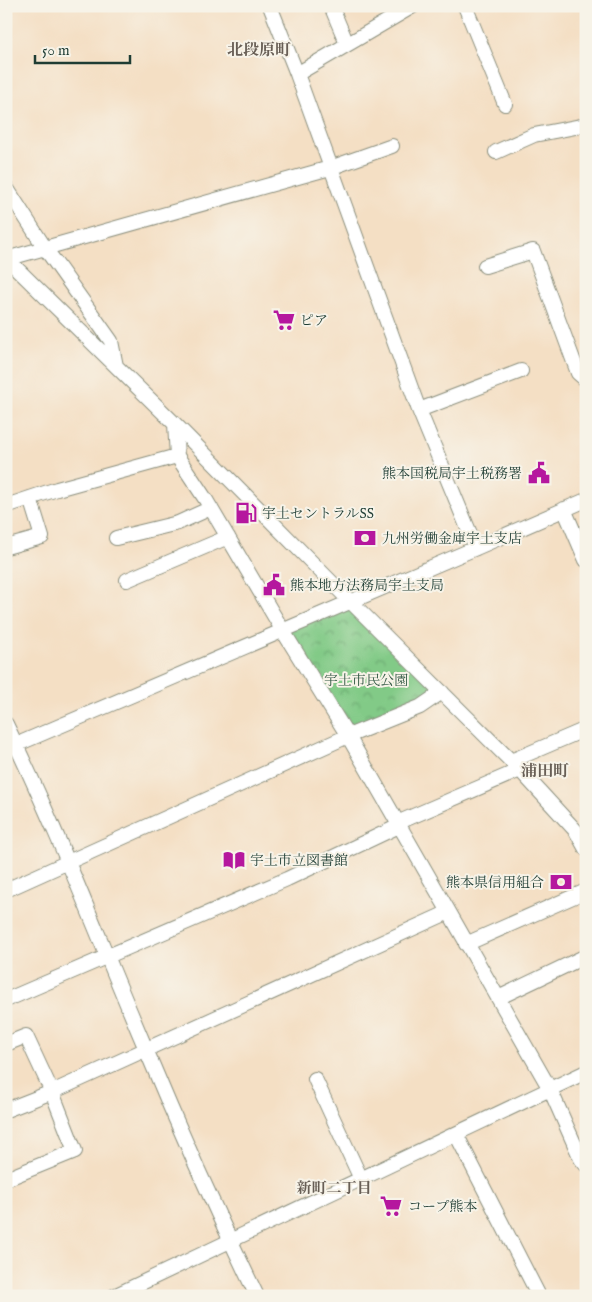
<svg xmlns="http://www.w3.org/2000/svg" width="592" height="1302" font-family="'IM FELL English','Noto Serif JP',serif">
<defs>
<pattern id="park-crowns" width="20" height="18" patternUnits="userSpaceOnUse" patternTransform="scale(1.25)"><rect width="20" height="18" fill="#82ca87"/><path d="M2 6a3 3 0 1 1 6 0M12 15a3 3 0 1 1 6 0" fill="none" stroke="#6aa56f"/></pattern>
</defs>
<rect width="100%" height="100%" fill="#f7f3e8"/>
<filter id="ink" filterUnits="userSpaceOnUse"><feTurbulence type="fractalNoise" baseFrequency=".02" numOctaves="2"/><feDisplacementMap in="SourceGraphic" scale="10" xChannelSelector="R" yChannelSelector="G"/><feConvolveMatrix kernelMatrix="1 2 1 2 8 2 1 2 1" color-interpolation-filters="sRGB"/></filter>
<filter id="wash" filterUnits="userSpaceOnUse"><feTurbulence type="fractalNoise" baseFrequency=".0096" numOctaves="4" result="noise"/><feDisplacementMap in="SourceGraphic" scale="20" xChannelSelector="R" yChannelSelector="G"/><feGaussianBlur stdDeviation="1.12" result="paint"/><feColorMatrix in="noise" values="0 0 0 0 0 0 0 0 0 0 0 0 0 0 0 0 0 1.4 0 .05"/><feComposite in="paint" operator="in"/></filter>
<g filter="url(#wash)">
<rect width="100%" height="100%" fill="#f4dfc4"/>
<!-- park -->
<path fill="url(#park-crowns)" stroke="#50845e" d="M350,601L442,692L348,736L283,631Z"/>
</g>
<g filter="url(#ink)">
<g fill="none" stroke-linecap="round" stroke-linejoin="round">
<!-- minor casing -->
<g stroke="#8a8e7c" stroke-width="16">
<path id="minor" d="M270,6L297,74L419,410L476,548
M331,6L347,44
M465,6L505,104
M297,74L413,6
M496,152L534,135L586,125
M6,187L45,248L111,341L116,366
M6,258L175,424L350,601L520,770L576,831L586,849
M6,259L330,168L392,146
M485,266L533,251L578,373L586,380
M419,410L521,371
M175,424L177,456L206,500L283,631L348,736L449,912L550,1089L581,1159L586,1165
M6,506L57,489L177,456
M564,509L586,560
M116,538L178,523L211,508
M6,547L42,537L30,498
M127,580L228,537
M6,724C57,829 99,939 145,1047C180,1131 217,1214 257,1296
M6,749L476,548L586,500
M511,761L586,729
M397,823L520,770
M6,890L348,736L420,707L442,692
M466,944L586,891
M498,998L586,956
M6,1000L287,879L399,826
M6,1044L26,1036L52,1092L75,1151L6,1179
M315,1079L361,1179
M6,1110L52,1092L449,912
M456,1134L539,1296
M114,1296L586,1072"/>
</g>
<!-- minor -->
<use href="#minor" stroke="#fff" stroke-width="14"/>
</g>
</g>
<!-- icons -->
<defs>
<g id="supermarket-bare" transform="scale(1.725)"><path d="M-6-5.5h2.5l.6 2H6L4.5 2H-2.5L-4.4-4H-6ZM-1.5 3.2a1.3 1.3 0 1 0 .1 0ZM3 3.2a1.3 1.3 0 1 0 .1 0Z" fill="#b5179e" stroke="#f7f3e8" stroke-width="2.5" paint-order="stroke"/></g>
<g id="civic-bare" transform="scale(1.725)"><path d="M-.6-6.5H3V-4.5H.6V-3L4-1V1h2V6H-6V1h2V-1L-.6-3ZM-1.2 2.5V6h2.4V2.5Z" fill="#b5179e" stroke="#f7f3e8" stroke-width="2.5" paint-order="stroke"/></g>
<g id="fuel-bare" transform="scale(1.725)"><path d="M-5.5-6h7V0h2V4h1.3V-2.5L3-4.5l.8-.8L6-3V5H2.5V1h-1V6h-7ZM-4.2-4.7v3.2H.2V-4.7Z" fill="#b5179e" stroke="#f7f3e8" stroke-width="2.5" paint-order="stroke"/></g>
<g id="bank-bare" transform="scale(1.725)"><path d="M-6-4H6V4H-6ZM0-2.3a2.3 2.3 0 1 0 0 4.6a2.3 2.3 0 1 0 0-4.6Z" fill="#b5179e" stroke="#f7f3e8" stroke-width="2.5" paint-order="stroke"/></g>
<g id="library-bare" transform="scale(1.725)"><path d="M-6-4Q-3-5.5-.7-3.5V5Q-3 3-6 4ZM6-4Q3-5.5 .7-3.5V5Q3 3 6 4Z" fill="#b5179e" stroke="#f7f3e8" stroke-width="2.5" paint-order="stroke"/></g>
</defs>
<g fill-rule="evenodd">
<use href="#supermarket-bare" x="284" y="320"/>
<use href="#civic-bare" x="539" y="473"/>
<use href="#fuel-bare" x="246" y="513"/>
<use href="#bank-bare" x="365" y="538"/>
<use href="#civic-bare" x="274" y="585"/>
<use href="#library-bare" x="234" y="860"/>
<use href="#bank-bare" x="561" y="882"/>
<use href="#supermarket-bare" x="391" y="1206"/>
</g>
<g text-anchor="middle" stroke-width="4" stroke-linejoin="round" paint-order="stroke">
<!-- poi labels -->
<g font-size="14" fill="#1f3d34" stroke="#f7f3e8" text-anchor="start">
<text x="300" y="325">ピア</text>
<text x="522" y="478" text-anchor="end">熊本国税局宇土税務署</text>
<text x="262" y="518">宇土セントラルSS</text>
<text x="382" y="543">九州労働金庫宇土支店</text>
<text x="290" y="590">熊本地方法務局宇土支局</text>
<text x="250" y="865">宇土市立図書館</text>
<text x="544" y="887" text-anchor="end">熊本県信用組合</text>
<text x="408" y="1211">コープ熊本</text>
</g>
<!-- park labels -->
<g font-size="14" fill="#335945" stroke="#f7f3e8">
<text x="366" y="685">宇土市民公園</text>
</g>
<!-- neighbourhood labels -->
<g font-size="15" font-weight="bold" fill="#685f56" stroke="#f7f3e8">
<text x="334" y="1193">新町二丁目</text>
</g>
<!-- quarter labels -->
<g font-size="16" font-weight="bold" fill="#685f56" stroke="#f7f3e8">
<text x="259" y="55">北段原町</text>
<text x="545" y="776">浦田町</text>
</g>
</g>
<!-- margin -->
<rect width="592" height="1302" fill="none" stroke="#f7f3e8" stroke-width="25"/>
<!-- scale -->
<path d="M35 55v8h95v-8" fill="none" stroke="#1f3d34" stroke-width="2.5"/>
<text x="42" y="55" font-size="15" fill="#1f3d34" stroke="#f7f3e8" stroke-width="4" paint-order="stroke">50 m</text>
</svg>
